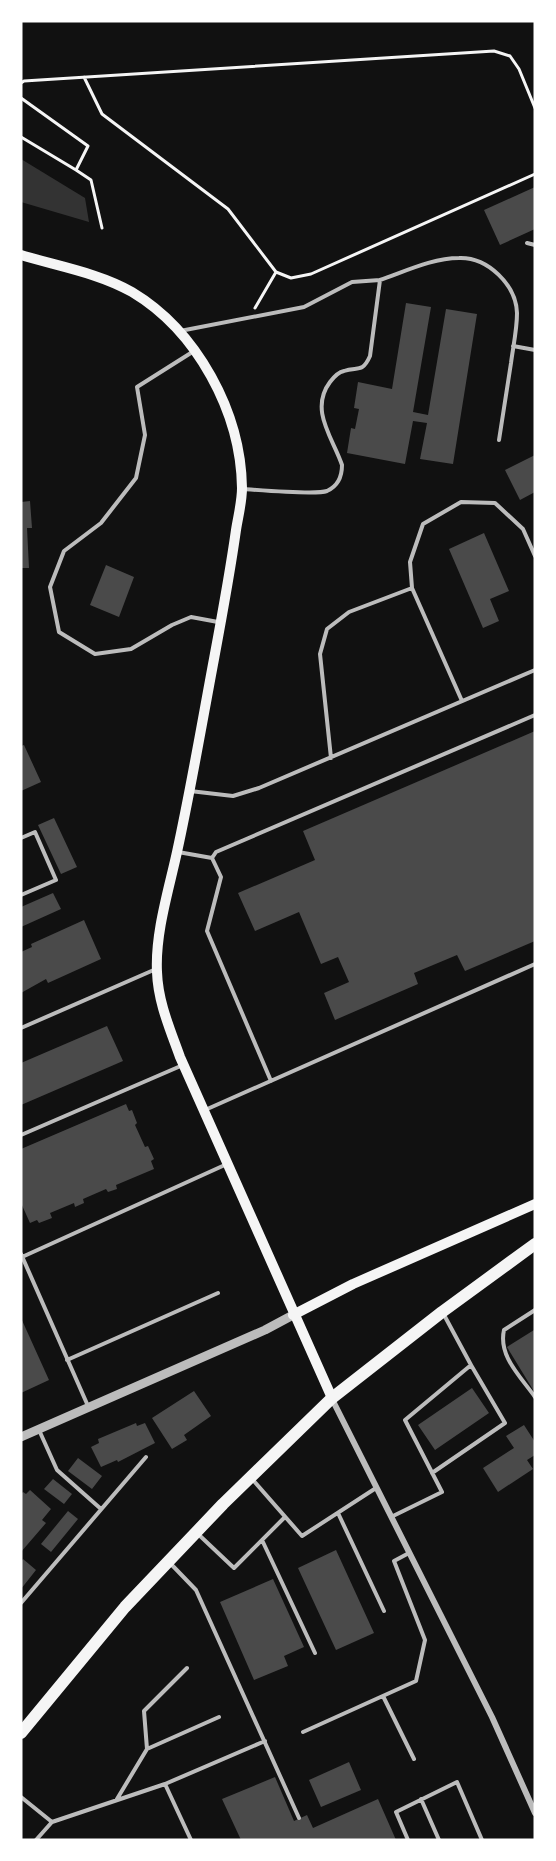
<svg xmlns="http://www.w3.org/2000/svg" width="556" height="1861" font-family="'DejaVu Sans',sans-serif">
<rect width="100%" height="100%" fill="#111"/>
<!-- water -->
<path fill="#333" d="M21,159L85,198L89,222L21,202Z"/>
<!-- building -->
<path fill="#4a4a4a" d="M535,187V229L500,245L484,210Z
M406,303L431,307L413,412L428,415L446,309L477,314L453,464L420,459L427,423L413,421L405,464L347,453L351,428L355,429L359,409L354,408L358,382L392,389Z
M535,455V492L520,500L505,470Z
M30,501L32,528H27L29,568H21V502Z
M484,533L509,591L490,599L499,621L483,628L449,549Z
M106,565L134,577L119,617L90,605Z
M535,731V941L465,971L457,955L414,973L418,984L335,1020L324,993L349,982L338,957L321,964L299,912L255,931L238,893L315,860L303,831Z
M24,745L41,782L21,791V746Z
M54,818L77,867L61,874L38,825Z
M53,893L61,909L21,927V907Z
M84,920L101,959L48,983L46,979L21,993V952L32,947L31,944Z
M107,1026L123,1061L21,1105V1063Z
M126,1104L129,1111L132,1110L137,1123L135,1125L145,1147L148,1146L154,1159L151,1161L154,1169L116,1185L117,1189L108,1192L106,1189L83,1199L84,1203L75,1207L74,1203L50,1213L52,1218L39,1223L37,1220L30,1223L21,1203V1149Z
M21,1318L49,1380L21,1393Z
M534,1330L535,1332V1393L507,1347Z
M472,1388L489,1413L435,1450L418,1425Z
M194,1391L211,1416L184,1435L187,1440L172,1449L152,1418Z
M136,1423L137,1426L145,1423L155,1443L118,1462L117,1460L101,1467L91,1447L99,1443L98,1439Z
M524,1425L535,1442V1455L527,1460L533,1469L498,1492L483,1468L514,1448L506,1436Z
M78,1458L102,1476L92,1489L68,1471Z
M53,1479L72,1494L64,1504L44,1489Z
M30,1490L51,1509L42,1520L46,1523L21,1552V1494L23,1492L26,1494Z
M68,1511L78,1519L51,1552L41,1544Z
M336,1550L374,1633L336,1650L298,1568Z
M23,1559L36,1570L21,1589V1562Z
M273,1579L304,1647L284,1656L288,1666L254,1680L220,1602Z
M349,1762L361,1790L321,1807L309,1780Z
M275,1777L294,1821L307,1815L313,1828L378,1799L396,1840H241L222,1799Z"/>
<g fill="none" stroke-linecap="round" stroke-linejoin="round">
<!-- path -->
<path stroke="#f5f5f5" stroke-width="3" d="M84,77L102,114L228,209L276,272L291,278L311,274L535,174
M21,83L24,81L494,51L510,56L519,69L535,108
M21,98L88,146L76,170L21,137
M76,170L91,180L102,228
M255,308L276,272"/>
<!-- service -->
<path stroke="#bcbcbc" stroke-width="4" d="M527,243L535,245
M180,331L304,307L352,282L380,280
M513,346L535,350
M194,351L137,387L145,435L136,478L101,523L64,551L50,587L59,632L95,654L131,649L172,625L191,617L218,622
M243,489C258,490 316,495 327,491C338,486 342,476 342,465C333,438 309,410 330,382C333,378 339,372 344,371C357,366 362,374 370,356L380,280C406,271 433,258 459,258C488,257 516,285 517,313C517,330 513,347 511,363C507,389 503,414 499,440
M462,701L412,588L410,562L423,524L461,502L495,503L523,529L535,556
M331,758L320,654L327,629L349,612L412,588
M190,791L233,796L259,788L535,670
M21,838L35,832L56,880L21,895
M178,852L212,858L221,877L207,931L271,1081
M212,858L216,852L535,715
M21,1028L156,969
M205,1110L535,964
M21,1135L183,1065
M21,1254L88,1406
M22,1257L227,1164
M535,1310L504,1330C498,1356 521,1377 535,1397
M443,1313L471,1365
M67,1360L218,1293
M39,1430L57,1470L101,1509
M253,1480L302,1536L376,1488
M338,1513L384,1611
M391,1517L442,1492L405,1420L471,1365L505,1423L432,1473
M198,1534L234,1568L285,1517
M262,1540L315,1653
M169,1562L196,1590L299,1818
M21,1603L146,1457
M383,1696L414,1759
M303,1732L416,1681L425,1640L394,1561L409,1553
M147,1749L219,1717
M165,1784L191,1840
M21,1797L52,1822
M117,1799L147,1749L144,1711L187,1668
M421,1799L439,1840
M36,1840L52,1822L165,1784L265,1741
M408,1840L396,1812L457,1782L482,1840"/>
<!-- minor -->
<path stroke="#bcbcbc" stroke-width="6" d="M332,1399L492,1717L535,1813"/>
<!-- tertiary -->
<path stroke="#bcbcbc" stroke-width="9" d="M21,1437L265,1330L293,1315"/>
<!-- secondary -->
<path stroke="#f5f5f5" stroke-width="10" d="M21,255C57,266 99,273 132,292C197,331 241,412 242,488C242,502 238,517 236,530C230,573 222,616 214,659C202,723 191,788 177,852C169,889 155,933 157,972C158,1002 170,1029 180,1057L332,1398
M293,1315L353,1284L535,1204"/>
<!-- primary -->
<path stroke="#f5f5f5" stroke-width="12" d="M21,1733L125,1607L223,1504L332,1398L442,1312L535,1244"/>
</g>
<!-- border -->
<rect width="556" height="1861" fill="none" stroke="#ffffff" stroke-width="45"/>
</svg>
